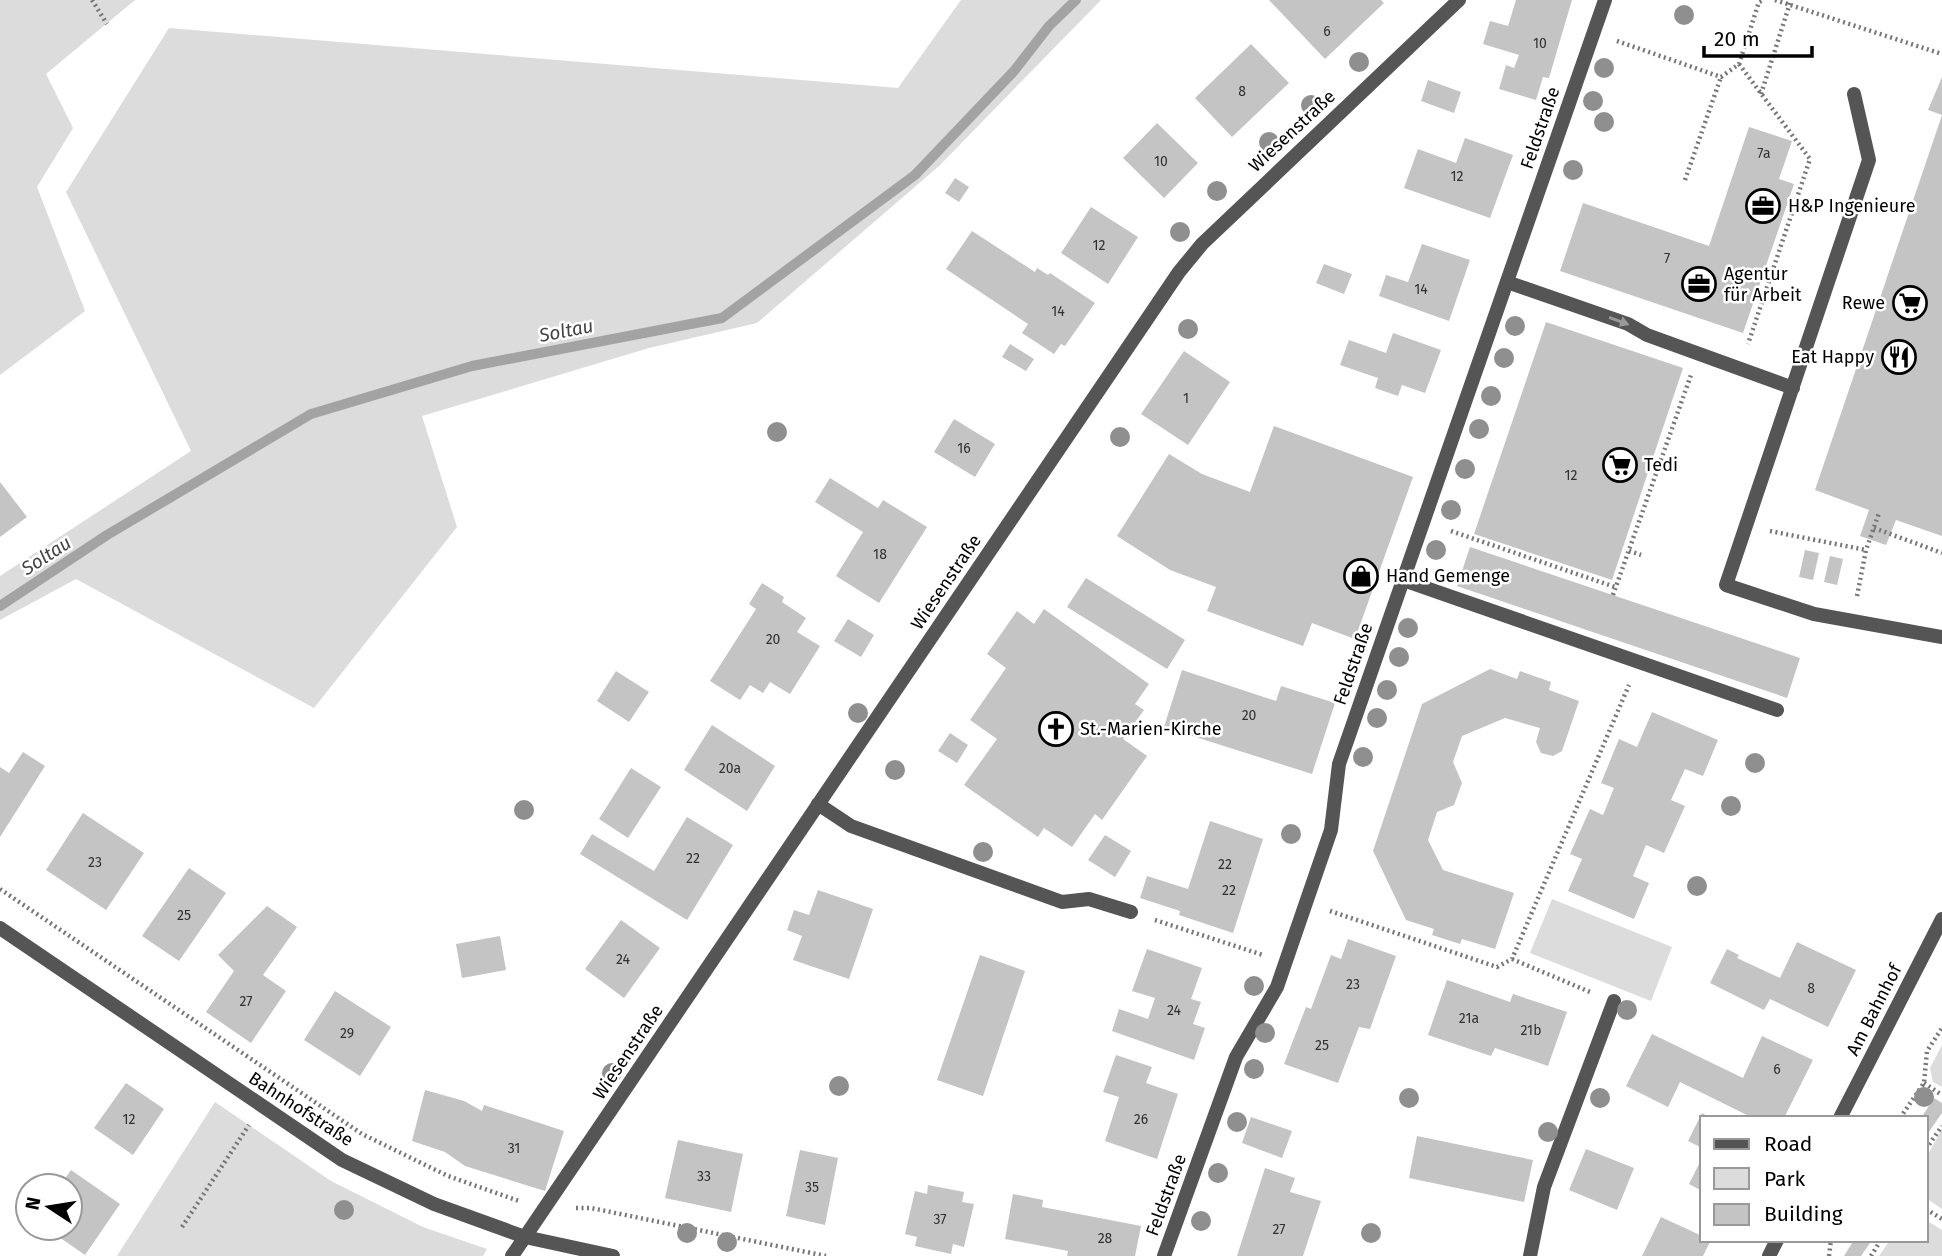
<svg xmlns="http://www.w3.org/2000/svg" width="1942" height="1256" font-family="'Fira Sans',sans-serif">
<rect width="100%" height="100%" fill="#fff"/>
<!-- green -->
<path fill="#dcdcdc" d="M0,0H135L46,74L73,128L37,187L85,311L0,375Z
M961,0H1101L939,166L757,323L649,348L422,416L457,527L314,708L76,579L0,620V576L191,451L66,192L169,28L898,88Z
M1552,899L1672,947L1651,1001L1530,953Z
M1942,1045V1087L1933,1082L1930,1068Z
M215,1102L331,1181L423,1227L487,1249L483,1256H117Z
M1942,1129V1209L1926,1198V1158Z
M1926,1220L1942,1230V1256H1879L1890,1240H1926Z"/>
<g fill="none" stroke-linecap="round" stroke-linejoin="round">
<!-- stream -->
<path stroke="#a3a3a3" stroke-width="10" d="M0,606L107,535L311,414L472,366L722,318L915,175L1014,71L1049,26L1076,0"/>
</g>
<!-- building -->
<path fill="#c4c4c4" d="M1269,0H1381L1384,3L1325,59Z
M1516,0H1572L1549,78L1543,77L1536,100L1499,89L1506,65L1514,68L1519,55L1483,44L1490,21L1508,26Z
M1251,44L1289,83L1232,137L1195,98Z
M1942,77V115L1928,110Z
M1428,80L1461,92L1454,113L1421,101Z
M1942,115V536L1896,520L1886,545L1860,536L1869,510L1815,490Z
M1157,123L1198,163L1164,198L1123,158Z
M1749,127L1792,141L1779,179L1794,184L1743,333L1560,271L1583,203L1709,246Z
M1465,138L1513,155L1490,218L1404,188L1418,149L1456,163Z
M955,178L969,187L959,202L945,193Z
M1091,207L1138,237L1108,284L1061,253Z
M972,231L1035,272L1037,268L1048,275L1050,273L1095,303L1065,346L1061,344L1054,354L1022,333L1028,324L946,269Z
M1422,244L1470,260L1449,321L1379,296L1386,275L1408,282Z
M1324,264L1352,274L1344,294L1316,283Z
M1546,322L1683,368L1612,580L1474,534Z
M1393,333L1441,350L1425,393L1402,385L1398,396L1375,388L1378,378L1340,365L1349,340L1386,353Z
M1010,344L1034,359L1026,371L1002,357Z
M1184,351L1230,382L1188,445L1141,414Z
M954,419L995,444L975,477L934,452Z
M1274,426L1413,477L1355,639L1312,623L1303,646L1207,611L1216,587L1170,570L1117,536L1169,454L1202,474L1250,492Z
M830,478L878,508L883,500L927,527L879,603L836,576L863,532L815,502Z
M0,482L27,517L0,537Z
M1470,547L1800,658L1787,698L1457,586Z
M1805,550L1819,553L1813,580L1799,577Z
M1830,556L1843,559L1837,585L1824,582Z
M1086,578L1185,640L1167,669L1067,607Z
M762,583L784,597L782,602L806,618L797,632L820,646L790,694L770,682L763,693L750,685L740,700L710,681L756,609L749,604Z
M1044,609L1149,684L1135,704L1144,710L1123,739L1147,756L1102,820L1095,814L1072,847L1044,828L1038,837L964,785L997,739L970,720L1006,668L987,654L1017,611L1034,624Z
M848,619L874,635L861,657L834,641Z
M1490,669L1517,679L1520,671L1551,682L1549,690L1579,701L1562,751L1553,756L1541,753L1536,742L1540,728L1505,718L1462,736L1453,762L1462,783L1454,805L1437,812L1428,840L1443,870L1514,893L1495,949L1462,939L1460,944L1432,935L1434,929L1406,920L1373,851L1422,704Z
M1182,670L1276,701L1281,686L1335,703L1312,774L1164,727Z
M616,671L649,692L629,722L597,701Z
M1652,712L1718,740L1703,776L1685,769L1671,800L1685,806L1664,853L1646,845L1633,876L1649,883L1634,919L1568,891L1582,859L1570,854L1590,809L1603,815L1614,788L1601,783L1619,739L1637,747Z
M712,725L775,766L747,811L684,770Z
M950,733L968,745L957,763L938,751Z
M23,752L45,766L0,837V767L9,773Z
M631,768L661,787L628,838L599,819Z
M83,813L144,853L106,910L46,870Z
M687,817L733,845L687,920L580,854L592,834L654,871Z
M1210,821L1263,839L1233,933L1179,915L1180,911L1140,898L1147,876L1188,889Z
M1105,835L1131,851L1115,877L1088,860Z
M189,868L226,893L179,961L142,936Z
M818,890L873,909L849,979L793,960L802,936L787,930L794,910L809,915Z
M267,906L297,927L263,975L286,991L251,1043L206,1012L234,971L218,955Z
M621,920L660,948L624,998L585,969Z
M500,936L506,970L462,978L456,944Z
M1348,939L1396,956L1370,1029L1359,1027L1338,1083L1284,1064L1306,1007L1311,1009L1331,955L1341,959Z
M1797,942L1856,970L1828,1027L1770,999L1764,1010L1710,983L1727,949L1739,955L1737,958L1780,978Z
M1147,949L1202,968L1191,999L1201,1002L1193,1024L1205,1028L1194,1060L1112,1031L1119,1009L1148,1019L1155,998L1132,991Z
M980,955L1025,971L983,1096L937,1080Z
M1447,980L1510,1002L1513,994L1567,1012L1548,1066L1495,1048L1491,1056L1428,1035Z
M335,991L391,1027L360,1076L304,1040Z
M1652,1034L1743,1078L1762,1036L1813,1060L1784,1118H1753L1680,1082L1668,1107L1626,1086Z
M1116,1055L1152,1067L1146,1083L1178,1094L1157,1159L1105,1141L1119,1097L1103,1092Z
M126,1083L164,1109L133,1155L94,1128Z
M425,1090L464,1101L482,1111L484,1105L564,1131L545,1191L465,1166L445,1152L412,1141Z
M1934,1098L1942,1103V1113L1926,1136V1118H1921Z
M1702,1113L1711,1118H1702V1148L1688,1141Z
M1251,1117L1292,1131L1282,1158L1242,1143Z
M1417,1136L1533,1160L1524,1202L1409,1178Z
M678,1140L743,1154L731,1212L665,1198Z
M1586,1149L1634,1168L1617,1210L1569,1190Z
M800,1150L838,1158L825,1225L786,1216Z
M1702,1158V1191L1689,1184Z
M1265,1168L1295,1178L1290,1192L1321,1201L1303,1256H1237Z
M71,1170L120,1204L85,1255L46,1228H70V1186H60Z
M928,1185L964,1192L962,1202L974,1204L964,1247L953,1244L951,1254L915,1246L917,1237L905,1234L915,1191L927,1194Z
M1013,1194L1043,1200L1042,1207L1141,1226L1135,1256H1067L1068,1251L1005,1239Z
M1661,1217L1702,1236V1240H1711L1703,1256H1642Z
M1854,1240H1872L1861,1256H1844Z"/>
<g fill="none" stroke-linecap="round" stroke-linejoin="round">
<!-- path -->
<path stroke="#777" stroke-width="4.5" stroke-dasharray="2 3.5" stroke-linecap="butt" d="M92,0L107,24
M1775,0L1942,54
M1617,41L1721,77L1739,64L1759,2L1763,0
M1739,64L1810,159L1748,344
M1761,94L1791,0
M1685,180L1721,77
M1874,528L1942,553
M1451,531L1615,587
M1770,531L1866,550
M1629,551L1641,555
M1613,595L1691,375
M1857,596L1866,550L1879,513
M0,889L362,1134L448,1176L519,1201
M1330,911L1497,967L1512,959L1629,685
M1155,920L1263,955
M1512,959L1590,992
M1924,1083L1942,1095
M1900,1118L1924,1083L1927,1051L1942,1028
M1926,1149L1942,1126
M576,1208H591L826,1256
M1926,1209L1942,1219
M182,1227L249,1125
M1829,1256L1831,1240
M1871,1256L1881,1240"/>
<!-- service -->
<path stroke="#555" stroke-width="14" d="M1854,94L1869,160L1726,585L1814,614L1942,637
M1507,282L1628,324L1647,335L1793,388
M1403,580L1777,710
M818,804L851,826L1062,902L1089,899L1131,912
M1530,1256L1544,1187L1614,1001"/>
<!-- minor -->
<path stroke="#555" stroke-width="14" d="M0,928L342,1160L434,1204L525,1237L613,1256
M1840,1118L1942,919
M512,1256L1179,272L1202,244L1459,0
M1164,1256L1236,1057L1277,987L1331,830L1339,764L1605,0
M1769,1256L1777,1240"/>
</g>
<!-- trees -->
<g fill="#8f8f8f">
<circle cx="1684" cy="15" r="10"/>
<circle cx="1359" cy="62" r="10"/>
<circle cx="1604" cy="68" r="10"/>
<circle cx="1593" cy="101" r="10"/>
<circle cx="1311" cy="105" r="10"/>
<circle cx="1604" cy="122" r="10"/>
<circle cx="1269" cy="142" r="10"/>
<circle cx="1573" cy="170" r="10"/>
<circle cx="1217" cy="191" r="10"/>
<circle cx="1180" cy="232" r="10"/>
<circle cx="1515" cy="326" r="10"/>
<circle cx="1188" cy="329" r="10"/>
<circle cx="1504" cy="358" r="10"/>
<circle cx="1491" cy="396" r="10"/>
<circle cx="1479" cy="429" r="10"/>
<circle cx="777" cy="432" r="10"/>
<circle cx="1120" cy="437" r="10"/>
<circle cx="1465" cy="469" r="10"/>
<circle cx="1451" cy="510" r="10"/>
<circle cx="1436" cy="550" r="10"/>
<circle cx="1408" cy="628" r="10"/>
<circle cx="1399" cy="657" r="10"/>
<circle cx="1387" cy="690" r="10"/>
<circle cx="858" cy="713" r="10"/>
<circle cx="1377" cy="718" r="10"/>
<circle cx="1363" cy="757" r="10"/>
<circle cx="1755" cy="763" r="10"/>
<circle cx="895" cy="770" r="10"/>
<circle cx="1731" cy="806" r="10"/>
<circle cx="524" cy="810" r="10"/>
<circle cx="1291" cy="834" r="10"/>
<circle cx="983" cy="852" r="10"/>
<circle cx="1697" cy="886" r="10"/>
<circle cx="1254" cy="986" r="10"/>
<circle cx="1627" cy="1010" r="10"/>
<circle cx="1265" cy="1033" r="10"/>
<circle cx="1254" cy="1069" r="10"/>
<circle cx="612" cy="1073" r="10"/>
<circle cx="839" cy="1086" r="10"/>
<circle cx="1924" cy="1097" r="10"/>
<circle cx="1409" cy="1098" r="10"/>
<circle cx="1600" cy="1098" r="10"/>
<circle cx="1237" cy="1122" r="10"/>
<circle cx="1548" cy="1132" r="10"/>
<circle cx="1218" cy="1173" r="10"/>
<circle cx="344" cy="1210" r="10"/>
<circle cx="1201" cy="1221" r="10"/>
<circle cx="687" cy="1233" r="10"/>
<circle cx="1371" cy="1233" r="10"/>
<circle cx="727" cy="1242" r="10"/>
</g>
<!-- one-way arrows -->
<defs><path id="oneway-solid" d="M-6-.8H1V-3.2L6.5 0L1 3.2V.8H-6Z" transform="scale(1.75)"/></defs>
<use fill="#999" href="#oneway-solid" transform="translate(1619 321) rotate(20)"/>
<!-- icons -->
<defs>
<g id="office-ring" transform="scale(1.75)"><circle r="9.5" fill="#fff" stroke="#000" stroke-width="1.5"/><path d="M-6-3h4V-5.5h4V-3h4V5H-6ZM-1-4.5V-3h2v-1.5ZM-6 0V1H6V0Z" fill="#000"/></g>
<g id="supermarket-ring" transform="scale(1.75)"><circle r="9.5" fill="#fff" stroke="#000" stroke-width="1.5"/><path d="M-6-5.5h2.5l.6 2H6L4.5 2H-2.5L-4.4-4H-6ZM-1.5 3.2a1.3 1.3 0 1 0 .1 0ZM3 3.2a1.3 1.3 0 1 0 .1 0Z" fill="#000"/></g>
<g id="restaurant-ring" transform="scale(1.75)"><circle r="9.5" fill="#fff" stroke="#000" stroke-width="1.5"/><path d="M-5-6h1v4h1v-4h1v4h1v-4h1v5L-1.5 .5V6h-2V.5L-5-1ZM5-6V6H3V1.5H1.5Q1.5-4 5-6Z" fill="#000"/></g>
<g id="shop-ring" transform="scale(1.75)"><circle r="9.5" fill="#fff" stroke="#000" stroke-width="1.5"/><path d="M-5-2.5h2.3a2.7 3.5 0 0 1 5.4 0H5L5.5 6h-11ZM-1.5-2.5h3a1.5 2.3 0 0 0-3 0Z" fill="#000"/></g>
<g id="church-ring" transform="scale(1.75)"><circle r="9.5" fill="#fff" stroke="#000" stroke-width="1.5"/><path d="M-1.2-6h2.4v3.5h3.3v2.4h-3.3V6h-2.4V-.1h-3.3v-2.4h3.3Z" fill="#000"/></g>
</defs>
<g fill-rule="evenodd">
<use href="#office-ring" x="1763" y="206"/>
<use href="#office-ring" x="1699" y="284"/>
<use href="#supermarket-ring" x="1910" y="303"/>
<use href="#restaurant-ring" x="1899" y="357"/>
<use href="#supermarket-ring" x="1620" y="465"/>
<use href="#shop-ring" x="1361" y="576"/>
<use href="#church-ring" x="1056" y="729"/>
</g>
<g text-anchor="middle" stroke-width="5" stroke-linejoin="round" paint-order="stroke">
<!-- number labels -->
<g font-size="14" fill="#313131">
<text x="1327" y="36">6</text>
<text x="1540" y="48">10</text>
<text x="1242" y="96">8</text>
<text x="1764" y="158">7a</text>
<text x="1161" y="166">10</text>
<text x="1457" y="181">12</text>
<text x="1099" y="250">12</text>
<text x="1667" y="263">7</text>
<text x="1421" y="294">14</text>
<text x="1058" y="316">14</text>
<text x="1186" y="403">1</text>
<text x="964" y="453">16</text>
<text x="1571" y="480">12</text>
<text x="880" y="559">18</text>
<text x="773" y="644">20</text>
<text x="1249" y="720">20</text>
<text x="730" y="773">20a</text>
<text x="693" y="863">22</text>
<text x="95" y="867">23</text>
<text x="1225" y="869">22</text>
<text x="1229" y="895">22</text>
<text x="184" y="920">25</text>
<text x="623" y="964">24</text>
<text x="1353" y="989">23</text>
<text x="1811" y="993">8</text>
<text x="246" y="1006">27</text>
<text x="1174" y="1015">24</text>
<text x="1469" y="1023">21a</text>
<text x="1531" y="1035">21b</text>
<text x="347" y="1038">29</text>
<text x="1322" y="1050">25</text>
<text x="1777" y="1074">6</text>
<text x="129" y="1124">12</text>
<text x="1141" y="1124">26</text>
<text x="514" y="1153">31</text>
<text x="704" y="1181">33</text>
<text x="812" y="1192">35</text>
<text x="940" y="1224">37</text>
<text x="1279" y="1234">27</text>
<text x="1105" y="1243">28</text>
</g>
<!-- street labels -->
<g font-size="18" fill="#000" stroke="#fff">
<text transform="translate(1540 128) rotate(-71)" y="6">Feldstraße</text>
<text transform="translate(1292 131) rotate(-43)" y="6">Wiesenstraße</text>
<text transform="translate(946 582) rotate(-56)" y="6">Wiesenstraße</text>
<text transform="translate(1353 664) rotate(-71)" y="6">Feldstraße</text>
<text transform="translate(1874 1010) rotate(-63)" y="6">Am Bahnhof</text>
<text transform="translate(628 1052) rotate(-56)" y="6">Wiesenstraße</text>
<text transform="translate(301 1109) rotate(33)" y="6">Bahnhofstraße</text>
<text transform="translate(1166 1195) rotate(-70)" y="6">Feldstraße</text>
</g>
<!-- poi labels -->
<g font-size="18" fill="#000" stroke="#fff" text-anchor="start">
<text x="1788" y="212">H&amp;P Ingenieure</text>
<text x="1724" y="280">Agentur<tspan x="1724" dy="21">für Arbeit</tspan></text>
<text x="1885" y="309" text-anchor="end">Rewe</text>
<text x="1874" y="363" text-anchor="end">Eat Happy</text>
<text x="1644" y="471">Tedi</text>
<text x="1386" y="582">Hand Gemenge</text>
<text x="1080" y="735">St.-Marien-Kirche</text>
</g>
<!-- water labels -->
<g font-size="19" font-style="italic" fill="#444" stroke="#fff">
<text transform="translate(566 330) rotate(-11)" y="7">Soltau</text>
<text transform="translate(46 555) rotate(-33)" y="7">Soltau</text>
</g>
</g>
<!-- legend -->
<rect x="1700" y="1116" width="228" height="126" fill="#ffffff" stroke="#999999" stroke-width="2"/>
<rect x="1714" y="1139" width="35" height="10" fill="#555555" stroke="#999999" stroke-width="2"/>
<text x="1764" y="1151" font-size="21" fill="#000000">Road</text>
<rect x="1714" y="1168" width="35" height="21" fill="#dcdcdc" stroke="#999999" stroke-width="2"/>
<text x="1764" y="1186" font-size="21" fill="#000000">Park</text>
<rect x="1714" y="1204" width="35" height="21" fill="#c4c4c4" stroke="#999999" stroke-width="2"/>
<text x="1764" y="1221" font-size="21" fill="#000000">Building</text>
<!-- north arrow -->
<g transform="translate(49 1207) rotate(282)"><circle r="33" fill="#ffffff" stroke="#999999" stroke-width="2"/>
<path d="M0-5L12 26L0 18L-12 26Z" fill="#000000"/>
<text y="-10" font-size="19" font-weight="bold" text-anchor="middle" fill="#000000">N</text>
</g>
<!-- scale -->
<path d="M1704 46v10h108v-10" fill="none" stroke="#000000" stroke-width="3.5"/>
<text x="1714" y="46" font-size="21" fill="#000000" stroke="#ffffff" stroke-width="5" paint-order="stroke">20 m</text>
</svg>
